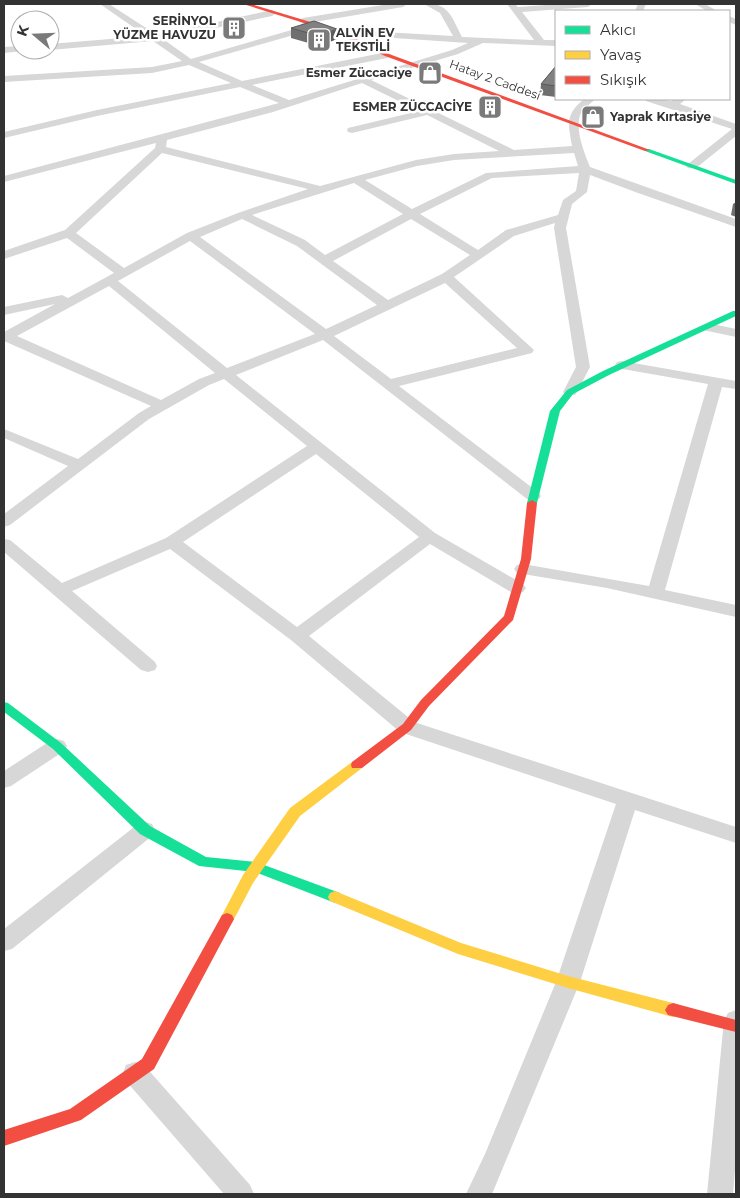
<svg xmlns="http://www.w3.org/2000/svg" width="740" height="1198" font-family="Montserrat,sans-serif">
<rect width="100%" height="100%" fill="#fff"/>
<g fill="none" stroke-linecap="round" stroke-linejoin="round">
<!-- street -->
<path fill="#d7d7d7" fill-rule="evenodd" d="M100,4H109L157,35L272,10L276,13L272,16L163,39L191,59L309,25H315V29L199,62L242,81L387,52L392,55L387,58L252,85L289,100L452,50L468,43L335,34L331,31L332,29L453,36L440,13L424,4C449,2 452,18 462,37L534,40L507,4H515L518,7L560,4H592L588,7L522,12L544,40H556V46L483,43L458,54L371,80L514,150L572,146C568,123 565,115 584,99H595C591,104 584,107 581,113C574,128 584,152 590,167L736,219V227L638,193L590,175L587,192L572,204L566,228L590,367L577,392L575,395H565L563,392L576,367L554,228L555,223L514,236L454,277L534,350L532,353L399,386L539,493L541,496L539,499H527L323,340L236,375L435,533L523,584L526,588L523,592L517,594L511,592L430,544L309,636L414,722L736,827V843L635,810L580,982L492,1194H466L485,1154L556,982L616,804L400,732L291,640L170,549L72,591L155,662L157,666L155,670L148,672L141,670L4,552V539L10,540L62,583L166,538L307,446L224,379L209,385L149,419L10,525L4,527V514L68,466L4,438V429L78,459L139,413L151,406L4,341V332L55,304L4,315V307L62,295L68,298L114,273L67,238L4,259V251L65,230L155,148L156,143L4,182V176L279,103L240,87L97,116L4,138V132L97,110L231,83L189,65L152,73L4,82V76L152,67L182,61L153,41L50,50V44L146,36ZM362,83L419,111L348,128L347,130L348,132L352,133L427,115L499,151L454,154L416,160L320,186L166,147L167,140L273,112ZM162,153L308,189L238,213L187,233L124,268L76,233ZM574,153L578,166L486,173L412,209L365,180L417,166L454,160ZM579,173L576,191L563,200L558,215L506,230L478,250L420,214L492,178ZM354,183L403,214L325,255L305,240L252,215ZM242,219L297,246L377,305L326,329L200,237ZM411,219L470,255L442,274L388,300L333,261ZM190,241L315,334L227,368L118,281ZM445,283L517,348L391,379L334,336ZM109,286L215,373L199,379L161,400L17,336ZM316,454L419,537L297,627L183,542Z
M389,4H407L403,7L303,24L299,21L303,18Z
M638,4H646L643,11H635Z
M695,4H705L717,11H707Z
M729,16L736,19V25L729,22Z
M20,46V50L23,51L4,53V47Z
M645,99H660L671,101L675,99H686L680,104L736,124V136L696,168H688L686,166L688,164L732,129L646,101Z
M708,323L736,329V337L703,330L701,327Z
M622,361L736,381V389L722,387L665,590L736,605V617L607,588L517,573L514,569L517,565L523,564L649,586L708,384L617,368L615,365L617,362Z
M57,739L64,741L67,746L64,751L11,786L4,788V771L50,741Z
M145,822L152,824L155,830L152,836L12,949L4,951V929L138,824Z
M736,1010V1158L733,1194H707L724,1020L728,1013Z
M135,1062L144,1065L250,1185L254,1194H224L126,1081L123,1073L126,1065Z"/>
<!-- fast -->
<path fill="#16e098" fill-rule="evenodd" d="M645,149H649L736,180V184L645,151Z
M733,311H736V316L609,375L573,394L560,411L537,503L532,506L528,505L527,503L550,411L567,390L603,371Z
M4,702L8,703L61,743L150,826L206,857L256,862L340,893L342,897L340,901L335,903L330,901L255,872L199,866L140,834L53,749L4,712Z"/>
<!-- slow -->
<path fill="#ffcf43" fill-rule="evenodd" d="M357,760L362,762L363,765L362,768L300,816L253,883L232,923L227,925L222,923L220,919L243,875L290,808L352,762Z
M335,891L461,943L568,976L673,1003L678,1005L681,1010L678,1015L673,1017L568,988L458,954L330,901L328,897L330,893Z"/>
<!-- jam -->
<path fill="#f24e42" fill-rule="evenodd" d="M243,4H251L337,30L389,54L650,150L645,151L385,56L333,32Z
M532,500L537,503L531,559L513,620L429,706L411,730L362,768H352L351,765L352,762L403,724L421,700L504,616L521,559L527,503Z
M227,913L232,915L234,919L154,1069L81,1120L4,1146V1130L70,1109L142,1059L222,915Z
M673,1003L736,1020V1032L668,1015L665,1010L668,1005Z"/>
</g>
<!-- wall -->
<path fill="#6f6f6f" d="M291,28L337,39L319,46L291,38Z
M556,66V97L540,95L541,84Z
M736,202V217L731,215L733,204Z"/>
<!-- shaded-wall -->
<path fill="#5a5a5a" d="M337,29V39L319,46V36Z"/>
<!-- building -->
<path fill="#818181" stroke="#5a5a5a" d="M314,21L337,29L319,36L291,28Z
M556,66V86L541,84Z"/>
<!-- icons -->
<defs>
<g id="building-square" transform="scale(1.25)"><rect x="-9" y="-9" width="18" height="18" rx="4" fill="#7a7a7a" stroke="#fff"/><path d="M-4-6H4V6H1V3H-1V6H-4ZM-2.5-4.3h1.7v1.8h-1.7ZM.8-4.3h1.7v1.8H.8ZM-2.5-1h1.7V.8h-1.7ZM.8-1h1.7V.8H.8Z" fill="#fff"/></g>
<g id="shop-square" transform="scale(1.25)"><rect x="-9" y="-9" width="18" height="18" rx="4" fill="#7a7a7a" stroke="#fff"/><path d="M-5-2.5h2.3a2.7 3.5 0 0 1 5.4 0H5L5.5 6h-11ZM-1.5-2.5h3a1.5 2.3 0 0 0-3 0Z" fill="#fff"/></g>
</defs>
<g fill-rule="evenodd">
<use href="#building-square" x="234" y="28"/>
<use href="#building-square" x="319" y="40"/>
<use href="#shop-square" x="430" y="73"/>
<use href="#building-square" x="490" y="107"/>
<use href="#shop-square" x="593" y="117"/>
</g>
<g text-anchor="middle" stroke-width="5" stroke-linejoin="round" paint-order="stroke">
<!-- far-poi labels -->
<g font-size="12" font-weight="bold" fill="#333" stroke="#fff" text-anchor="end">
<text x="216" y="25">SERİNYOL<tspan x="216" dy="14">YÜZME HAVUZU</tspan></text>
<text x="336" y="37" text-anchor="start">ALVİN EV<tspan x="336" dy="14">TEKSTİLİ</tspan></text>
<text x="412" y="77">Esmer Züccaciye</text>
<text x="472" y="111">ESMER ZÜCCACİYE</text>
<text x="610" y="121" text-anchor="start">Yaprak Kırtasiye</text>
</g>
<!-- far-street labels -->
<g font-size="12" fill="#333" stroke="#fff">
<text transform="translate(495 80) rotate(20)" y="4">Hatay 2 Caddesi</text>
</g>
</g>
<!-- border -->
<rect width="740" height="1198" fill="none" stroke="#333333" stroke-width="10"/>
<!-- legend -->
<rect x="555" y="10" width="175" height="90" fill="#ffffff" stroke="#adadad"/>
<rect x="565" y="26" width="25" height="8" fill="#16e098" stroke="#adadad"/>
<text x="600" y="35" font-size="15" fill="#333333">Akıcı</text>
<rect x="565" y="51" width="25" height="8" fill="#ffcf43" stroke="#adadad"/>
<text x="600" y="60" font-size="15" fill="#333333">Yavaş</text>
<rect x="565" y="76" width="25" height="8" fill="#f24e42" stroke="#adadad"/>
<text x="600" y="85" font-size="15" fill="#333333">Sıkışık</text>
<!-- north arrow -->
<g transform="translate(35 35) rotate(289)"><circle r="24" fill="#ffffff" stroke="#adadad"/>
<path d="M0-4L9 19L0 12L-9 19Z" fill="#7a7a7a"/>
<text y="-8" font-size="14" font-weight="bold" text-anchor="middle" fill="#333333">K</text>
</g>
</svg>
